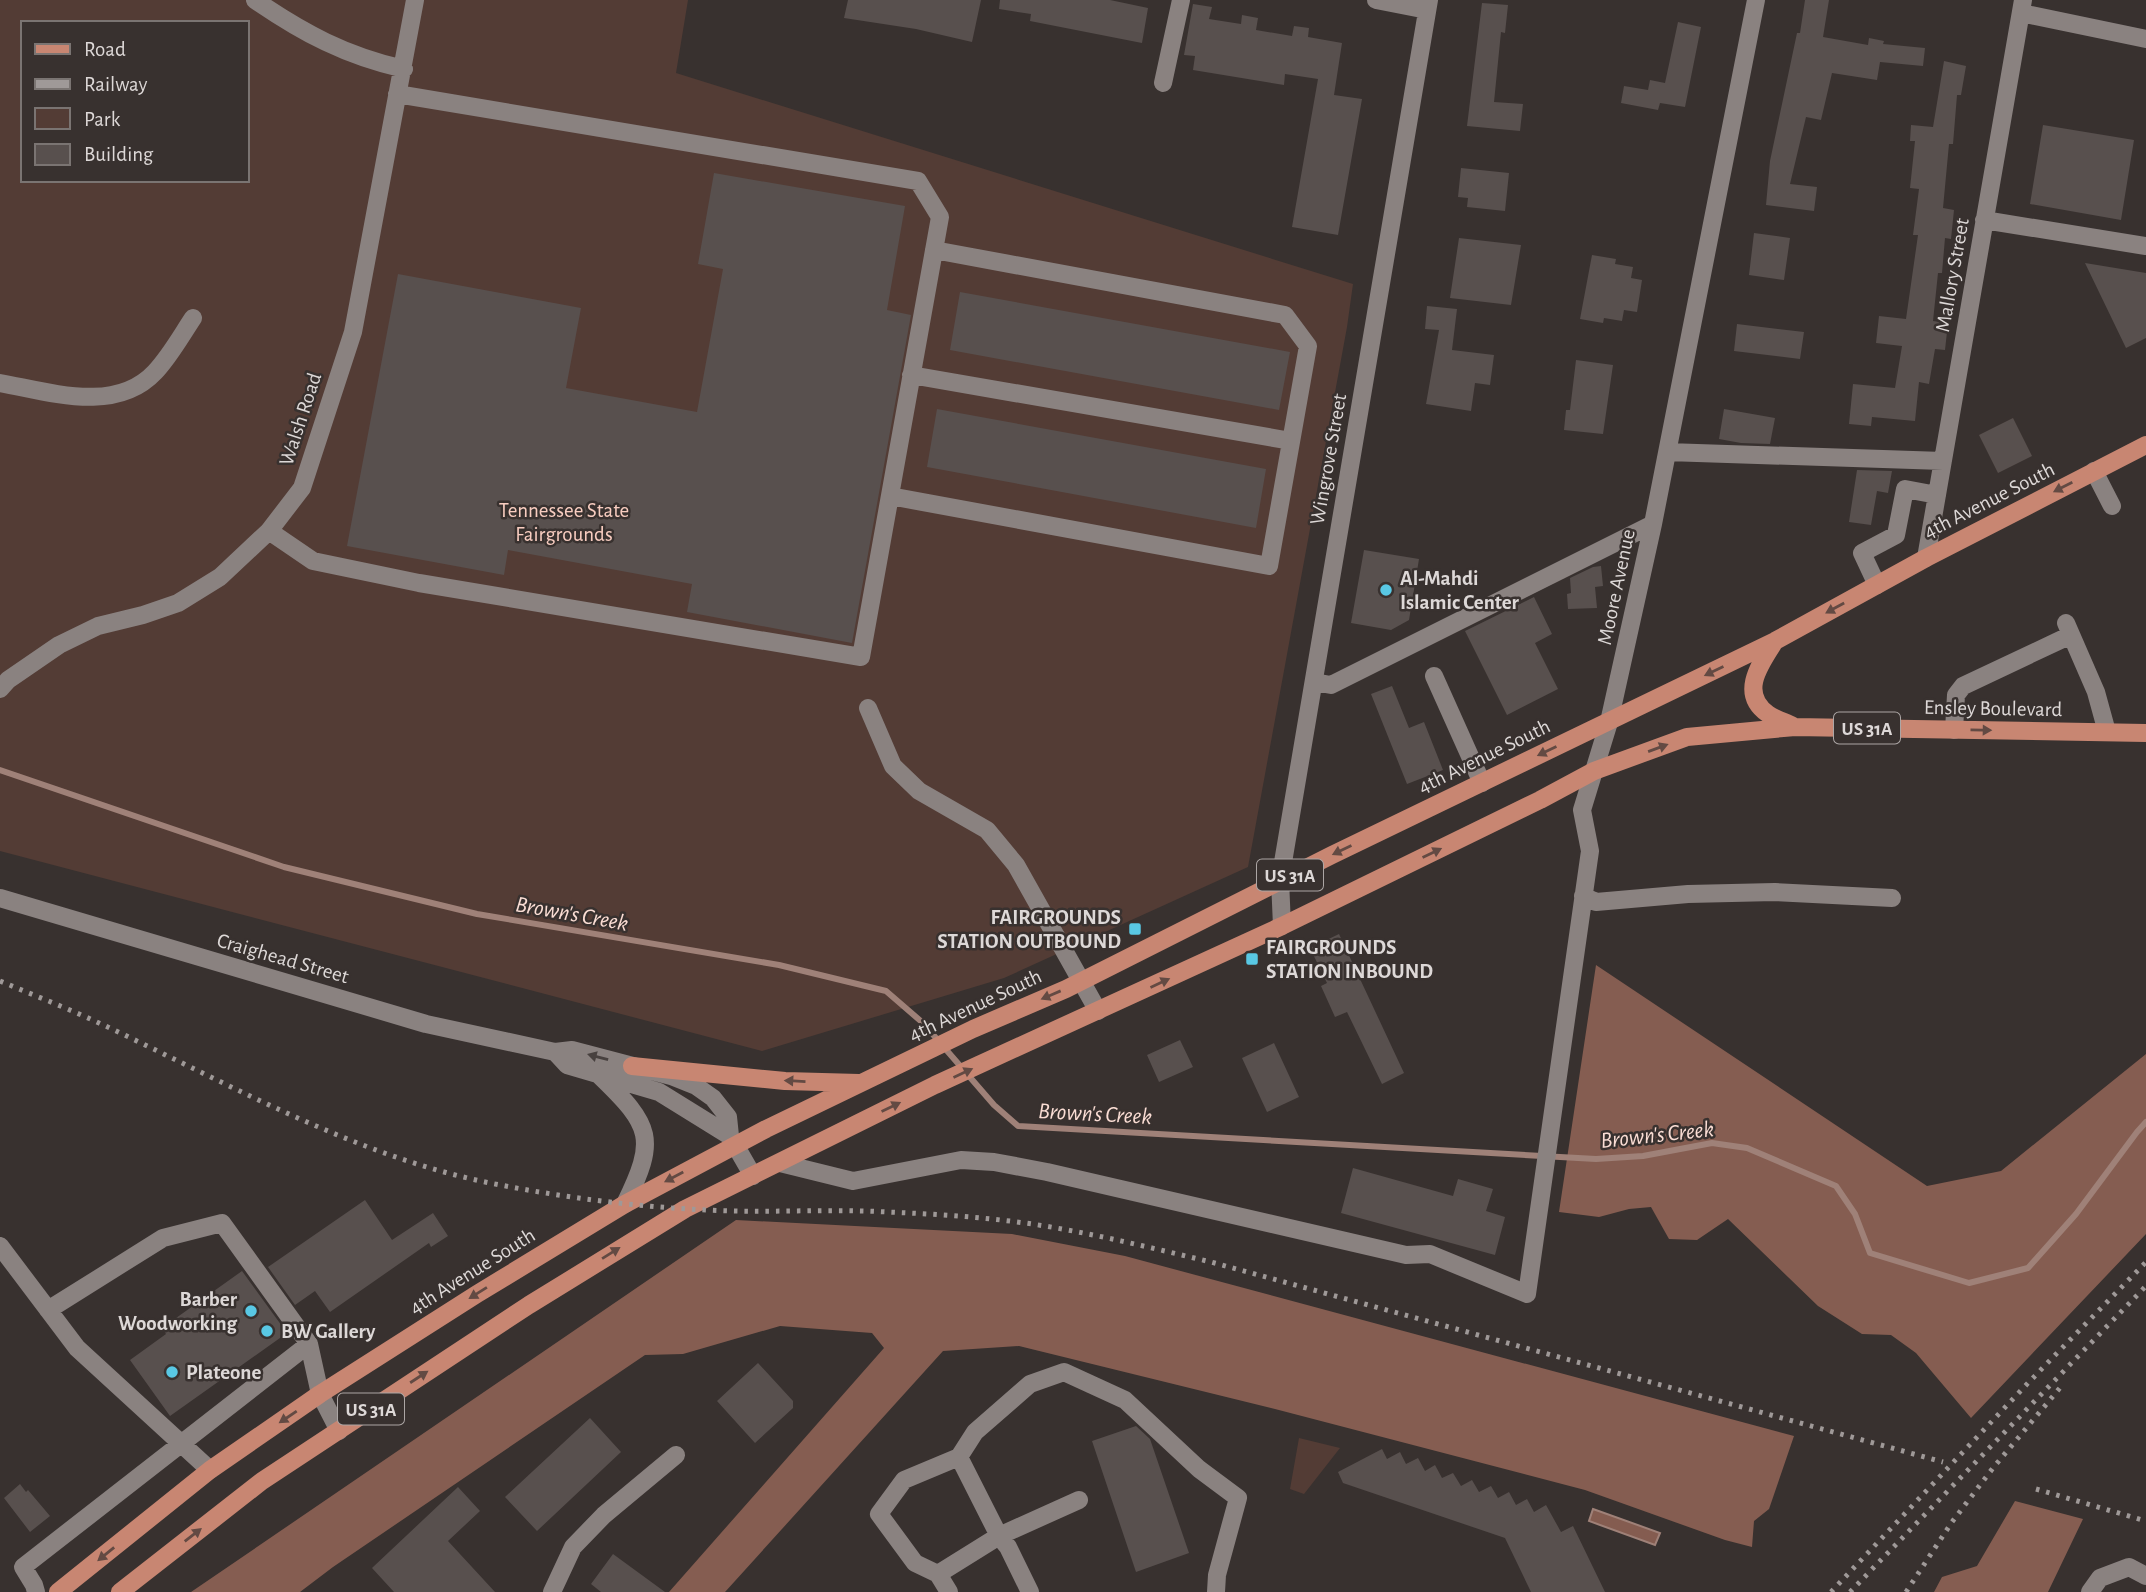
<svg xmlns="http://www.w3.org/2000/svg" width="2146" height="1592" font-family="'Alegreya Sans',sans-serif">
<rect width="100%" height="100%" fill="#38312f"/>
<!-- green -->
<path fill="#533c35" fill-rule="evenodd" d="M0,0H688L676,73L1353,284L1347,327L1248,867L1004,978L762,1051L0,851ZM23,23H247V180H23Z
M1299,1438L1340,1448L1304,1494L1290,1489Z"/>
<!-- forest -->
<path fill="#855d51" d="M1596,965L1927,1186L2001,1171L2146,1054V1234L1971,1418L1916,1353L1891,1335L1862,1334L1818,1306L1728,1219L1697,1240L1669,1239L1651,1207L1629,1209L1599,1217L1559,1212Z
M736,1220L1012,1234L1125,1256L1794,1436L1769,1509L1754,1521L1752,1547L1725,1540L1585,1490L1275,1409L1019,1346L943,1351L725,1592H669L884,1348L872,1333L780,1326L683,1354L645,1355L333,1567L300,1592H191Z
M2015,1501L2083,1519L2048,1592H1934L1942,1577L1977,1566Z"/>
<!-- water -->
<path fill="#845c50" stroke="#9f8178" stroke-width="2" d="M1593,1509L1660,1533L1655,1545L1589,1521Z"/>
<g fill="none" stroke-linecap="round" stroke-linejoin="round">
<!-- stream -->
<path stroke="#9f8178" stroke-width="6" d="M0,770L284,867L477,914L779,965L886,991L923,1023L994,1105L1018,1126L1596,1159L1643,1156L1712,1143L1747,1148L1836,1186L1855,1214L1870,1253L1969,1283L2028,1268L2076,1214L2137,1132L2146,1122"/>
</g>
<!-- building -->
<path fill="#58504e" d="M848,0H981L972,42L916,29L844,18Z
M1000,0H1110L1148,8L1142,43L1030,21L1031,14L999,9Z
M1805,0H1829L1823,37L1868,45L1869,38L1884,41L1883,44L1925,48L1923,66L1880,62L1877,80L1832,73L1821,120L1806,117L1790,184L1817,187L1814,211L1766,205L1770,161L1797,33H1800Z
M1482,3L1508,5L1505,33L1501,32L1494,102L1523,104L1520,131L1467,126Z
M1193,4L1212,7L1209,19L1241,24L1242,15L1258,18L1256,30L1292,36L1294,26L1309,28L1308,37L1342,43L1334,95L1362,99L1338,235L1292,227L1318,79L1285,74L1284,85L1193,70L1195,56L1184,55Z
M1678,22L1701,27L1685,107L1660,103L1658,110L1621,103L1624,86L1648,90L1650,80L1665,83Z
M1944,61L1966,66L1961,95H1957L1953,144H1949L1943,208L1954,210L1951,239L1945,238L1942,273H1938L1933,321L1948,323L1945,350L1935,349L1929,384L1919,382L1915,421L1872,417L1871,426L1849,424L1853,384L1895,388L1902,346L1876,343L1879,316L1906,319L1918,235H1913L1919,189L1910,188L1915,141H1910L1911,125L1933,127Z
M2043,125L2134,140L2121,220L2030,204Z
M1461,168L1509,173L1505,211L1467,207L1468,198L1458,197Z
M714,173L905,206L887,310L911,315L852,643L687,612L692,584L508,550L504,575L347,546L398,274L581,308L566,388L697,412L723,269L698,264Z
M1754,233L1790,238L1784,280L1749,275Z
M1459,238L1521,245L1511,305L1450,298Z
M1592,255L1616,259L1615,264L1633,267L1631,278L1642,280L1637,312L1624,310L1622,321L1604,318L1603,323L1580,319Z
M2085,263L2146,273V338L2126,348Z
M960,292L1290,352L1279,410L950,350Z
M1427,306L1457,309L1452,350L1494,355L1490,385L1475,383L1471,411L1426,404L1439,330L1425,329Z
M1737,324L1804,332L1800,359L1734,351Z
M1576,360L1613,365L1603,434L1564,430L1566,410H1570Z
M937,409L1266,469L1256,528L927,467Z
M1724,409L1775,418L1770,444L1741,443L1719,439Z
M2013,418L2032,456L1998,473L1979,435Z
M1857,470L1892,471L1888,493L1877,491L1871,525L1849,522Z
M1364,550L1419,559L1409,620L1391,630L1351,623Z
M1601,566L1603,586L1595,587L1597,608L1568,609L1567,594L1571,593L1570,578L1593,567Z
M1534,597L1552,634L1535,643L1558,689L1507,715L1465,631Z
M1392,686L1409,728L1424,722L1443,770L1407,784L1371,694Z
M1339,934L1404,1073L1382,1084L1347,1012L1335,1017L1321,986L1327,983L1310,948Z
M1180,1040L1193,1067L1159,1082L1147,1055Z
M1274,1043L1299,1097L1267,1112L1242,1058Z
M1353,1168L1453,1196L1458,1179L1493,1189L1486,1211L1505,1217L1495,1255L1341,1213Z
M365,1200L392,1240L433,1213L448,1236L431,1247L429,1243L330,1312L315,1291L295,1305L268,1267Z
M242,1271L287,1333L170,1416L130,1360L166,1334L162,1328Z
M758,1363L793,1401V1408L755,1443L717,1401Z
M590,1418L621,1452L537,1531L505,1497Z
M1136,1426L1150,1439L1189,1553L1136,1572L1092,1441Z
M1382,1449L1387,1459L1400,1452L1406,1464L1418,1458L1425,1471L1435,1465L1442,1478L1453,1473L1461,1486L1472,1480L1479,1492L1491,1486L1498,1498L1509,1492L1516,1505L1527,1499L1534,1512L1546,1505L1561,1532L1573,1526L1605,1592H1531L1505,1538L1343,1483L1338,1472Z
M20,1484L26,1492L28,1490L50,1516L30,1532L4,1498Z
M458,1487L480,1511L448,1541L495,1592H394L372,1568Z
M613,1554L665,1592H601L591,1584Z"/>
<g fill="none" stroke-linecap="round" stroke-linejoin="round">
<!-- minor -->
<path stroke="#8a8280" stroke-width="18" d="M255,0C303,33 346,56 404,69
M1376,0L1427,10
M2021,13L2146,39
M1163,83L1181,0
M1984,220L2146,246
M911,375L1291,441
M0,383C50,392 116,414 155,372C170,356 181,336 193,318
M1667,452L1943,461
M2094,471L2112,506
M890,496L1269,566L1308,346L1285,315L934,250
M269,531L313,561L419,583L861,657L940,217L918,181L397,94
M1926,558L2023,0
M1877,585L1862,553L1896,535L1905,489L1937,495
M2066,623L2096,692L2107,732
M1434,676L1482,783
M1314,682L1331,685L1653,524
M0,689L8,680L59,645L98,626L143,615L178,603L220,577L269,531L302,488L353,332L415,0
M868,708L893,766L919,791L987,830L1016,865L1098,1011
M1954,730L1956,695L1963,686L2071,635
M1583,896L1596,902L1688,894L1775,892L1892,898
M0,898L426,1024L555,1052L572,1050L671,1076L696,1086L713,1098L728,1117L730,1136L753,1176
M1282,926L1280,880L1429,0
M555,1052L567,1065L659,1092L730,1136
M600,1076C652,1126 657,1139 625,1204
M780,1163L853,1181L961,1160L994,1162L1047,1172L1406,1255L1430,1254L1527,1294L1590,851L1582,810L1609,722L1653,524L1756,0
M0,1246L77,1348L210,1470
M48,1310L163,1238L222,1223L309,1344L320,1394L339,1431
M959,1457L999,1536L938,1574L915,1563L879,1514L904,1480L959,1457L975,1432L1030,1384L1064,1372L1125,1400L1199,1469L1238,1498L1217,1575L1216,1592
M938,1574L949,1592
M36,1592L34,1585L23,1567L309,1344
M552,1592L573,1547L604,1515L676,1455
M1030,1592L1008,1547L999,1536L1079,1500
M2090,1592L2100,1578L2129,1567L2146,1576"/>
<!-- major -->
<path stroke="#c88672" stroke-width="18" d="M1775,641C1761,663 1738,693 1768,714C1775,719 1785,722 1793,726
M632,1066L785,1081L859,1083
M58,1592L210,1470L320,1394L477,1294L625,1204L766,1129L973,1029L1066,989L1332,855L1775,641L1926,558L2146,445
M120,1592L262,1481L529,1305L685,1209L935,1085L1282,926L1540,800L1594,771L1687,737L1795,727L2146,733"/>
<!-- rail -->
<path stroke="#9f9998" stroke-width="5" stroke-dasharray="3.5 7" stroke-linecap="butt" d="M0,981C33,995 67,1008 99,1023C226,1082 352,1155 490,1183C571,1199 652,1209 735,1211C785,1212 836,1209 887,1212C935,1214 984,1217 1032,1224C1092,1233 1152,1248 1211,1262L1943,1462
M2036,1489L2146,1521
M1831,1592L2028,1383L2146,1262
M1850,1592L2146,1286
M1906,1592L1952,1522L1993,1468L2064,1383"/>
</g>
<!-- one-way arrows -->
<defs><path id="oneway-solid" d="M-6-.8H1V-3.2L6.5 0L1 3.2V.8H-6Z" transform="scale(1.75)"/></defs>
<g fill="#634a43">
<use href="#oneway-solid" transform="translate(2063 487) rotate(153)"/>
<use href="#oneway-solid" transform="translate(1835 608) rotate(151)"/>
<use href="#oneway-solid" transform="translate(1714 671) rotate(154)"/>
<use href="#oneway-solid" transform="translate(1981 730) rotate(1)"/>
<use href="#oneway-solid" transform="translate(1658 748) rotate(-20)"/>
<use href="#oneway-solid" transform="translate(1547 751) rotate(154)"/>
<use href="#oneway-solid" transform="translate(1342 850) rotate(154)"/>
<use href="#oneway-solid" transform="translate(1432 853) rotate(-26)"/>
<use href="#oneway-solid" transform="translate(1160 983) rotate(-25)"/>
<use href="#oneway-solid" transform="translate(1051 995) rotate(157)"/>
<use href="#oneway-solid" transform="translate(963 1073) rotate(-25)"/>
<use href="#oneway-solid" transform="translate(795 1081) rotate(-177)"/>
<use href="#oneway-solid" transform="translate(891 1107) rotate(-26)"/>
<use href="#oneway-solid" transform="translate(674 1177) rotate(152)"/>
<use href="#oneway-solid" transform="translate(611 1253) rotate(-32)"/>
<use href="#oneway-solid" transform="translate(478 1293) rotate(148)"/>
<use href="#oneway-solid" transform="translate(419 1377) rotate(-33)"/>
<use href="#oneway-solid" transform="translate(288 1417) rotate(146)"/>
<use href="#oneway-solid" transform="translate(193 1535) rotate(-38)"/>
<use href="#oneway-solid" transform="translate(106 1554) rotate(141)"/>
</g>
<use fill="#48413f" href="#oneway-solid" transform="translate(598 1057) rotate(-165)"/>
<!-- markers -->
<g fill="#59c8e4" stroke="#38312f" stroke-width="2.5">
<circle cx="1386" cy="590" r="7"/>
<rect x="1128" y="922" width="14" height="14" rx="3.5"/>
<rect x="1245" y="952" width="14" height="14" rx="3.5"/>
<circle cx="251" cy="1311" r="7"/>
<circle cx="267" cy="1331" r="7"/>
<circle cx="172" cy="1372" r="7"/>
</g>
<g text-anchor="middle" stroke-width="5" stroke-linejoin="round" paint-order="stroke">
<!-- shield labels -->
<g fill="#38312f" stroke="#aca6a5" stroke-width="2">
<rect x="1834" y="712.5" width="66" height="31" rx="5"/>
<rect x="1257" y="859.5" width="66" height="31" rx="5"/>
<rect x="338" y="1393.5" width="66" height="31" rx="5"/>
</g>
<g font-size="19" font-weight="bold" fill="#ddd8d7">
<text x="1867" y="735">US 31A</text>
<text x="1290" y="882">US 31A</text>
<text x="371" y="1416">US 31A</text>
</g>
<!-- street labels -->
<g font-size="21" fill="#ddd8d7" stroke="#38312f">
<text transform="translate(1952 275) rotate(-80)" y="7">Mallory Street</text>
<text transform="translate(300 419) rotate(-72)" y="7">Walsh Road</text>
<text transform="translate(1328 459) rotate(-80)" y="7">Wingrove Street</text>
<text transform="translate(1989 500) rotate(-27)" y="7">4th Avenue South</text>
<text transform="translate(1616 587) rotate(-78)" y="7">Moore Avenue</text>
<text transform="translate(1993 708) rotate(1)" y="7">Ensley Boulevard</text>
<text transform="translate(1484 756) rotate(-26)" y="7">4th Avenue South</text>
<text transform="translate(283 958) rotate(16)" y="7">Craighead Street</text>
<text transform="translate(975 1005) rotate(-25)" y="7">4th Avenue South</text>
<text transform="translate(472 1271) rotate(-32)" y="7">4th Avenue South</text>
</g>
<!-- park labels -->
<g font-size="21" fill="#f8cdc0" stroke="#38312f">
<text x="564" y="517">Tennessee State<tspan x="564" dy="24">Fairgrounds</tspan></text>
</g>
<!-- poi labels -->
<g font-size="21" font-weight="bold" fill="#ddd8d7" stroke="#38312f" text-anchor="start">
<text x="1400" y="585">Al-Mahdi<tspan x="1400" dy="24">Islamic Center</tspan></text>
<text x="1121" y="924" text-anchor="end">FAIRGROUNDS<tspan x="1121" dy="24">STATION OUTBOUND</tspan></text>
<text x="1266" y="954">FAIRGROUNDS<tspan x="1266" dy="24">STATION INBOUND</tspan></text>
<text x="237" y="1306" text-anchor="end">Barber<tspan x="237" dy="24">Woodworking</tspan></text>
<text x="281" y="1338">BW Gallery</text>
<text x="186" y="1379">Plateone</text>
</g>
<!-- water labels -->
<g font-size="23" font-style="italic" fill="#faddd4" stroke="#38312f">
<text transform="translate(572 913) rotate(10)" y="8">Brown's Creek</text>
<text transform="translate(1095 1113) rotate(3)" y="8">Brown's Creek</text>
<text transform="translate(1657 1134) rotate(-6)" y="8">Brown's Creek</text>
</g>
</g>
<!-- legend -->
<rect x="21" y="21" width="228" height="161" fill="#38312f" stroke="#7a7472" stroke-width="2"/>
<rect x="35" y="44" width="35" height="10" fill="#c88672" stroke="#7a7472" stroke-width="2"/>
<text x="84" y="56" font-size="21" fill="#ddd8d7">Road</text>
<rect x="35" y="79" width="35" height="10" fill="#9f9998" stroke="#7a7472" stroke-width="2"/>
<text x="84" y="91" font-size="21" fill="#ddd8d7">Railway</text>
<rect x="35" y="108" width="35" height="21" fill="#533c35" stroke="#7a7472" stroke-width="2"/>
<text x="84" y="126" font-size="21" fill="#ddd8d7">Park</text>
<rect x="35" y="144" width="35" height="21" fill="#58504e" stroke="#7a7472" stroke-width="2"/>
<text x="84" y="161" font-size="21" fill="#ddd8d7">Building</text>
</svg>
